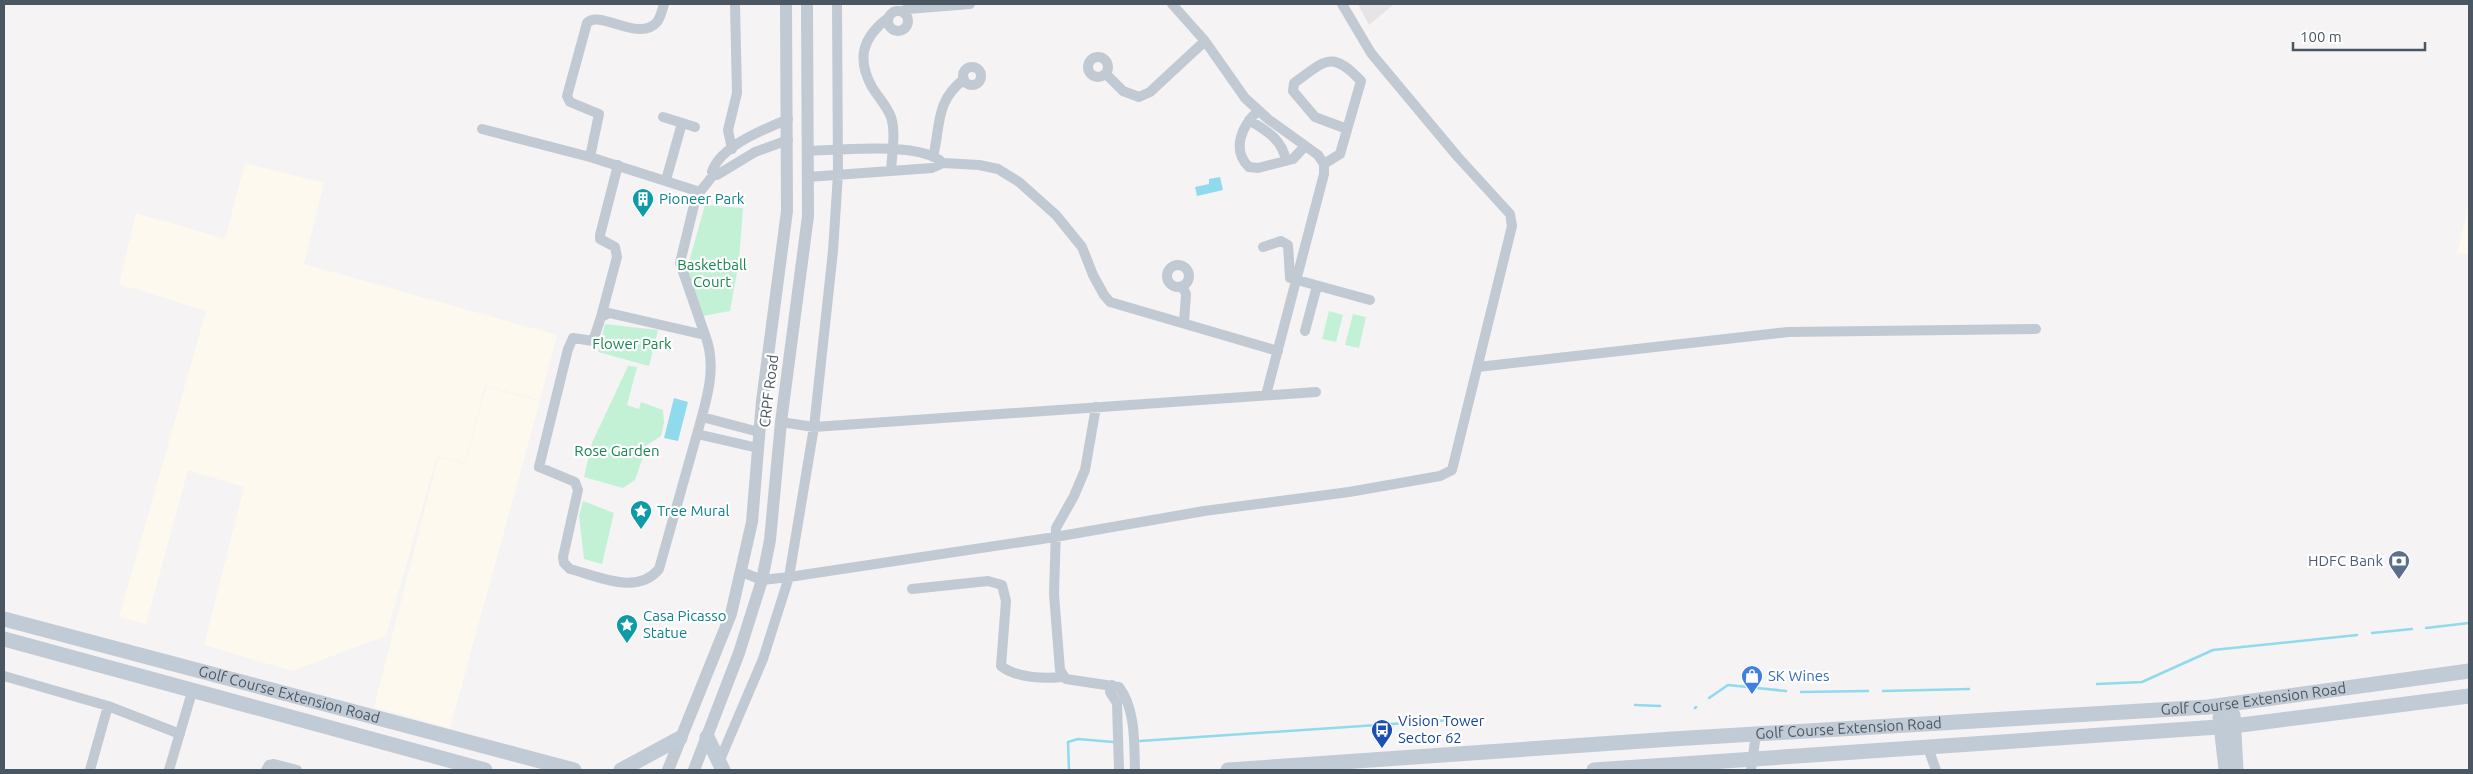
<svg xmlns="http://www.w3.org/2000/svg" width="2473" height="774" font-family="Ubuntu,sans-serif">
<rect width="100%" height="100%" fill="#f5f3f3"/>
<!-- commercial -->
<path fill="#fdf9ef" d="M245,163L324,183L304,264L557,335L540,400L485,386L465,463L437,456L386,636L292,671L204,645L244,487L188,470L146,624L119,617L206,311L119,284L136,213L225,239Z
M2469,202V253L2457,254Z
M486,387L540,401L450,728L374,707L438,457L465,464Z"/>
<!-- education -->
<path fill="#e6e4e5" d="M1358,4H1394L1369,25Z"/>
<!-- green -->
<path fill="#c3f1d5" d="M705,205L743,208L739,261L730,311L703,316L685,276Z
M1329,311L1343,315L1336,342L1322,339Z
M1353,314L1366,317L1359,348L1345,345Z
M605,324L658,330L649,366L598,352Z
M628,366L637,367L627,405L639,409L641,402L663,410L664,423L661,436L647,445L635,480L623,488L584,477L592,443Z
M583,501L614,513L602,564L584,559L579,516Z"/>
<!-- water -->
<path fill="#90daee" d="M1220,177L1223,190L1197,196L1195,187L1209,184V179Z
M674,398L688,402L678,441L664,438Z"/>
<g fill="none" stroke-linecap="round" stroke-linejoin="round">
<!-- stream -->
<path stroke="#90daee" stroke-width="2.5" d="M2426,628L2469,623
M2372,633L2412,629
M2097,684L2142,682L2213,650L2357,635
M1883,691L1969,689
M1801,692L1868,691
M1709,698L1728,685L1786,691
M1635,705L1660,706
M1695,708L1696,707
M1140,741L1451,720
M1069,770L1068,742L1078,739L1113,742"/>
<!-- minor -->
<path stroke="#c1cad2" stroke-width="10" d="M1172,4L1205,41L1245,98L1268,119L1318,155L1324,164V174L1266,395
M888 21a10 10 0 1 1 20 0a10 10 0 1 1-20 0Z
M902,11L908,9L970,4
M888,18C863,37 856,58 872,87C878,97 887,106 891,117C896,132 892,154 891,170
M1088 67a10 10 0 1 1 20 0a10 10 0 1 1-20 0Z
M963 76a9 9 0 1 1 18 0a9 9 0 1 1-18 0Z
M1106,74L1123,91L1139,97L1150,92L1205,41
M1258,111C1242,125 1231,150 1249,167L1258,168L1293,159L1305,146
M663,117L695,127
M1249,120C1267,131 1282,139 1286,161
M482,129L590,157L700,192
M788,140L755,152L717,175L712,172C720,146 765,129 788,119
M732,149L728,130L737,93L735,4
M808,151C838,150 921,141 943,163
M590,157L599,114L570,102L567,96L587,23C600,9 639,43 657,22C661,17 662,10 664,4
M933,157C941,124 935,102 964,79
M1324,164L1340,154L1361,81C1331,49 1325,61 1294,83L1293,91L1315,117L1347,129
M808,177L932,168L943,163L979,165L998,169L1019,182L1056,215L1082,247L1093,275L1104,295L1110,302L1278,351
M666,180L682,123
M1263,247L1281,241L1288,245L1290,278L1370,300
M1167 276a11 11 0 1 1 22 0a11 11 0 1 1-22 0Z
M1182,286L1186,294L1184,323
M601,317L617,257L615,247L600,239V235L618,165
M1305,331L1317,286
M705,335L680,263L694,205L700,192L714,174
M1478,367L1788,332L2036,329
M1096,407L1085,470L1074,496L1056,528L1054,594L1060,670L1066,679L1119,687C1136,710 1134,742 1135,770
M702,417L759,432
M781,422L814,427L1316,392
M697,434C706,402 718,367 705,335L609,313L601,317L593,341L573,338L568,349L539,467L575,482L578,490L563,557L564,563L570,569C598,576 637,596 659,569L697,434L758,448
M742,572L762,580L789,577L1055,537L1204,511L1349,492L1440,476L1452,470L1512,226L1510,214L1457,156L1371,53L1342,4
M912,589L988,581L1002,585L1006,601L1001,666C1016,678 1045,679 1062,677
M4,676L108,706L180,734
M1112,685L1110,692L1117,703L1119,770
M1928,748L1936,770
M719,762L763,659L789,577L814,427L833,251L838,174L837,4
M90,770L108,706
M169,770L192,692
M266,770L269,765L274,764L297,770
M1751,770L1756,734"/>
<!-- tertiary -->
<path stroke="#c1cad2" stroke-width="12" d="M668,770L731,614L752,522L762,401L787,211L786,4
M694,770L739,653L762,580L770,540L781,422L808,216L807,4"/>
<!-- secondary -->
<g stroke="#c1cbd6" stroke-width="15">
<path id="s1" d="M4,619L574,770"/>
<path d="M4,639L485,770"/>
<path d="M2233,715L2236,770"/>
<path d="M2220,717L2226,769"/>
<path d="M707,737L723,770"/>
<path d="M621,770L680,738"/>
<path id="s2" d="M1228,770L1672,739L2208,707L2469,671"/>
<path d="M1594,770L2233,726L2469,696"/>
</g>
</g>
<!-- icons -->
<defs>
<g id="building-pin" transform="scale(1.125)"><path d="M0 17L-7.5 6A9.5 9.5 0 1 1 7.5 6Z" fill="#0f9aa8" stroke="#fff"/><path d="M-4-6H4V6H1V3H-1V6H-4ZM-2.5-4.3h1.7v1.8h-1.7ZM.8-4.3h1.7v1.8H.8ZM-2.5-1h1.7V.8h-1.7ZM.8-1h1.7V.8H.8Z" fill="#fff"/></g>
<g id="sight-pin" transform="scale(1.125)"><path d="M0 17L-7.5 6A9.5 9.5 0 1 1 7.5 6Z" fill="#0f9aa8" stroke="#fff"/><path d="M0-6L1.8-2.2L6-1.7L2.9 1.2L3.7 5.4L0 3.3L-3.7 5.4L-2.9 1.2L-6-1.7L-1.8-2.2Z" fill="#fff"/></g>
<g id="bank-pin" transform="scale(1.125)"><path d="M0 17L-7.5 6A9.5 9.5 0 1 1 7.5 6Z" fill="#5c6f8a" stroke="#fff"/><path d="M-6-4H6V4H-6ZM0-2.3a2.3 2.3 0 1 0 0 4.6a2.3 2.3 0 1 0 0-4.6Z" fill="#fff"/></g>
<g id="shop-pin" transform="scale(1.125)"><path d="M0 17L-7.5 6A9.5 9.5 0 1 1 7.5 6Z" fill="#3f7fe0" stroke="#fff"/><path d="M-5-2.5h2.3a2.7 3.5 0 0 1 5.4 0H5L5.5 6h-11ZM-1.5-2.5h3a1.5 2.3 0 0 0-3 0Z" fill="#fff"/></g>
<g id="bus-pin" transform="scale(1.125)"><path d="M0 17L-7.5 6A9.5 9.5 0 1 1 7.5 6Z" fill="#1a4fb4" stroke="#fff"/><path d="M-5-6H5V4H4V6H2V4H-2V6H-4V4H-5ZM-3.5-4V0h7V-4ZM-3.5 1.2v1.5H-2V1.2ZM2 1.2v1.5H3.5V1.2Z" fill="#fff"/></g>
</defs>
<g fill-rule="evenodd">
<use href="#building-pin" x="643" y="199"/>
<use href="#sight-pin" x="641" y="511"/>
<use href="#bank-pin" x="2399" y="561"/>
<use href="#sight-pin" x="627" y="625"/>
<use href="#shop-pin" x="1752" y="676"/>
<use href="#bus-pin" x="1382" y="730"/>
</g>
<g text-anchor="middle" stroke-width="4.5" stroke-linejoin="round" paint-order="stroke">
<!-- culture labels -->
<g font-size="15" fill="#0d838f" stroke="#fff" text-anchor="start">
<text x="659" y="204">Pioneer Park</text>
<text x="657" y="516">Tree Mural</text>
<text x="643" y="621">Casa Picasso<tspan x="643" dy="17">Statue</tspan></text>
</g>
<!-- park labels -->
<g font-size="15" fill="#17864f" stroke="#fff">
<text x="712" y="270">Basketball<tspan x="712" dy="17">Court</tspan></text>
<text x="632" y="349">Flower Park</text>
<text x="617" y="456">Rose Garden</text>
</g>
<!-- street labels -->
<g font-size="15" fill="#4a5661" stroke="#fff">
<text transform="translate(769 391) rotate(-83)" y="5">CRPF Road</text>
<text dy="5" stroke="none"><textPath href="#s1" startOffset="295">Golf Course Extension Road</textPath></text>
<text dy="5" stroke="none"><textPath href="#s2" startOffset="1028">Golf Course Extension Road</textPath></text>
<text dy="5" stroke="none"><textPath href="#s2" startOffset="622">Golf Course Extension Road</textPath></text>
</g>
<!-- service labels -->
<g font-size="15" fill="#4e5e75" stroke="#fff" text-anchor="end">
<text x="2383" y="566">HDFC Bank</text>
</g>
<!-- shop labels -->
<g font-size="15" fill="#366cbe" stroke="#fff" text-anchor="start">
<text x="1768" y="681">SK Wines</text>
</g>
<!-- transit labels -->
<g font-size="15" fill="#164399" stroke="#fff" text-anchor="start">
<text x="1398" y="726">Vision Tower<tspan x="1398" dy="17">Sector 62</tspan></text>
</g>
</g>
<!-- border -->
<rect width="2473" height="774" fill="none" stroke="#4a5661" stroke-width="10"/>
<!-- scale -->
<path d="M2293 42v8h132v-8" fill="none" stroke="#4a5661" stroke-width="2.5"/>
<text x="2300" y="42" font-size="15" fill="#4a5661" stroke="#ffffff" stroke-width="4" paint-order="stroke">100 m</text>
</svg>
